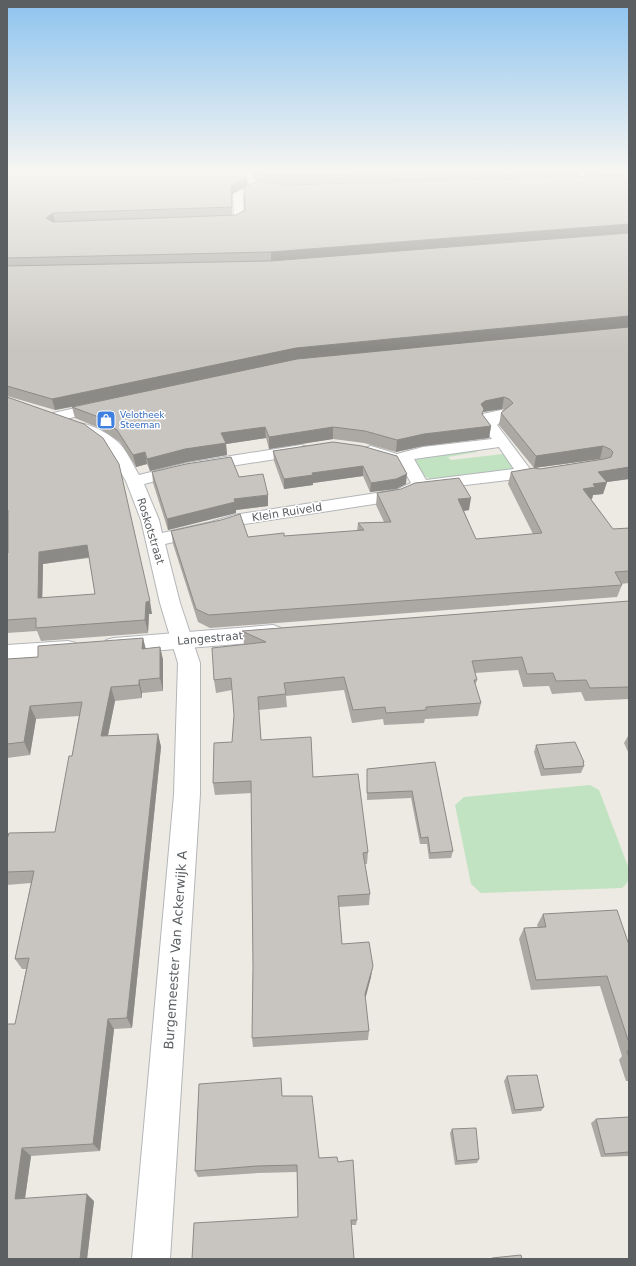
<svg xmlns="http://www.w3.org/2000/svg" width="636" height="1266" font-family="'DejaVu Sans',sans-serif">
<rect width="100%" height="100%" fill="#edeae3"/>
<!-- green -->
<path fill="#c2e3c1" d="M475,449L477,452L448,457L451,460L503,454L514,469L435,480C421,478 420,469 414,458Z
M590,785L599,790L629,869C629,878 629,883 622,888L481,893L471,884L455,805L464,797Z"/>
<g fill="none" stroke-linecap="round" stroke-linejoin="round">
<!-- service casing -->
<g stroke="#b3b6b9" stroke-width="2">
<path id="service" d="M577,172H582L592,181L589,182Z"/>
</g>
<!-- minor casing -->
<g stroke="#b3b6b9" stroke-width="2">
<path id="minor" d="M244,172H252V178L254,180L283,187L284,189L280,192L259,188L243,195L244,219L242,221L232,224H212L210,222L212,220L234,217L233,194L251,185C245,183 244,178 244,172Z
M102,402L107,403L109,406L107,409L54,422L49,420L46,417L49,414Z
M501,410L506,412L509,415L506,418L500,420L501,421L497,425L530,469L544,471L546,475L544,479L538,480L525,478L432,489L427,488L406,499L400,500L238,525L222,531L165,544L180,603L200,663V794L170,1259H132L174,794L178,663L160,603L141,520L126,481L107,449L88,435L75,430L72,427L75,424C87,421 110,434 119,443C127,451 133,465 139,475L187,463L301,445L307,447L309,450L307,453L301,455L187,473L144,484L159,520L162,533L211,522L234,515L396,490L411,483L401,465L365,454L363,451L365,448L371,446L397,454L423,447L492,439L481,425L484,421L480,417L483,414ZM499,447L514,469L426,480L414,459Z"/>
</g>
<!-- tertiary casing -->
<g stroke="#b3b6b9" stroke-width="2">
<path id="tertiary" d="M273,625L281,628L284,633L281,638L273,641L114,654L106,652L103,646L106,640L114,638Z
M68,641L76,643L79,649L76,655L68,657L7,661V645Z"/>
</g>
<!-- service -->
<use href="#service" fill="#fff" fill-rule="evenodd"/>
<!-- minor -->
<use href="#minor" fill="#fff" fill-rule="evenodd"/>
<!-- tertiary -->
<use href="#tertiary" fill="#fff" fill-rule="evenodd"/>
</g>
<!-- wall -->
<path fill="#aca9a5" fill-rule="evenodd" d="M7,172L248,185L232,194V216L236,215L245,210L259,181L254,178L253,172H580L579,176L286,184L261,181L286,185L629,175V327L401,349L629,327V479L607,482L603,494L593,495L592,499H591L613,529L629,528V583L621,584L622,585L617,597L210,628L198,622L173,544L171,531L248,537L284,536L357,531L358,523L384,522L376,505L377,493L469,510L464,511L476,539L533,534L508,484L511,472L540,469L603,459H600L534,468L499,425L501,413L505,410L502,409L483,412V416L491,426L489,438L423,446L396,452L364,443L333,439L269,449L266,438L226,444L227,455L187,462L150,471L147,464L136,467L120,442L99,428L75,418L72,407L55,410L7,396Z
M584,172H629V175L588,176Z
M7,397L152,614H149L148,633L41,641L37,631L7,633V553H8V523L7,524ZM89,558L95,594L42,598L43,564Z
M333,442L406,484L396,489L370,492L363,476L313,483V485L284,489L274,461L273,451Z
M152,472L239,477L268,506L236,510V513L168,530L153,483Z
M629,601V699L585,701L581,692L552,694L549,686L523,687L518,670L475,673L477,680L475,686L481,703L478,716L425,719L424,723L384,725L383,719L352,723L344,690L286,696L287,707L259,710L261,740L313,777L368,852L367,864H365L370,894L369,905L339,907L342,944L371,977L365,998L369,1031L368,1040L253,1047L252,1038L253,967L252,793L215,795L213,783L232,742L234,715L232,690L216,693L214,680L245,644H244L242,631Z
M143,638L146,649L160,647L163,660V691L142,693V698L115,701L108,736L158,734L161,747L132,1028L114,1029L100,1151L31,1156L25,1199L94,1201L87,1259H7L15,1024L26,969H22L15,959L31,883L7,885V839L55,832L72,756L79,716L36,719L30,755L7,758V659L38,657Z
M628,736H629V754L624,743Z
M536,745L584,762L583,764L584,766L581,773L541,776L534,752Z
M435,762L453,851L451,858L429,859L427,844H420L411,798L367,800V769Z
M543,914L629,945V1081H626L619,1060L622,1056L600,986L531,990L519,939L524,928H538L537,925Z
M507,1076L544,1107L541,1111L512,1114L504,1081Z
M282,1086V1096L319,1158L338,1162L357,1220L356,1225H352L298,1217L297,1172L258,1173L198,1177L195,1171Z
M629,1117V1156L601,1157L591,1123L596,1119Z
M452,1129L479,1159L477,1163L455,1165L450,1133Z"/>
<!-- shaded-wall -->
<path fill="#8c8a86" d="M247,177L248,185L232,194V216L231,186Z
M53,213L55,222L49,228L46,218Z
M629,224V234L271,262V252Z
M629,316V327L297,360L55,410L52,399L296,348Z
M504,397L502,409L483,412L482,421L481,404L485,401Z
M491,426L489,438L423,446L396,452L397,440L424,434Z
M265,427L266,438L226,444L227,455L187,462L150,471L147,459L185,449L221,433Z
M333,427V439L269,449V437Z
M603,446L600,459L534,468L536,456Z
M145,452L147,464L136,467L133,455Z
M363,466V476L313,483V485L284,489V479L312,473Z
M629,467V479L607,482L603,494L593,495L592,499L579,501L583,489L593,484L598,472Z
M407,474L406,484L396,489L370,492L371,483Z
M268,495V506L236,510V513L168,530L167,519L234,499Z
M471,498L469,510L457,512L458,499Z
M7,510H8L12,523L7,524Z
M87,545L90,557L43,564L42,611L38,598L39,552Z
M150,601L152,614H149L148,633L145,620L146,602Z
M143,638L146,652L142,649Z
M160,647L163,660V691L160,678Z
M139,680L142,693V698L139,685Z
M111,687L115,701L105,749L101,736Z
M30,706L36,719L30,755L24,742Z
M158,734L161,747L132,1028L127,1018Z
M373,966L371,977L364,1004L365,994Z
M108,1019L114,1029L100,1151L93,1144Z
M22,1148L31,1156L24,1205L15,1199Z
M87,1194L94,1201L87,1259H80Z"/>
<!-- building -->
<path fill="#c8c5c0" stroke="#8c8a86" fill-rule="evenodd" d="M7,172H245L247,177L231,186L232,207L53,213L46,218L53,222L236,215L245,210L244,187L259,181L286,185L629,175V224L271,252L7,258Z
M258,172H426L286,176L259,173Z
M629,233V316L296,348L52,399L7,386V266L271,261Z
M629,327V467L598,472L607,482L593,484L595,487L583,489L613,529L629,528V571L615,572L622,585L209,615L196,609L171,531L221,520L240,514L248,537L284,533V536L364,530L358,523L391,522L377,493L401,489L415,483L459,478L471,498L458,499L476,539L542,533L511,472L534,468L540,469L604,459L611,457L613,452L610,449L603,446L536,456L501,413L513,403L509,399L504,397L485,401L481,404L484,409L482,414L491,426L424,434L397,440L365,431L333,427L269,437L265,427L221,433L226,443L185,449L147,459L145,452L133,455L117,430L96,416L72,407L297,359Z
M7,397L84,424L103,438L119,464L150,601L146,602L145,620L36,628V618L7,620V553H8V510H7ZM87,545L95,594L38,598L39,552Z
M333,442L362,446L397,456L407,474L396,479L371,483L363,466L312,473L313,475L284,479L273,451Z
M231,457L239,477L263,474L268,495L234,499L235,502L167,519L152,472L186,464Z
M629,601V687L590,688L586,680L556,681L553,673L527,674L522,657L472,661L477,680H474L481,703L426,707V710L386,713L385,707L353,710L344,677L284,683L286,694L258,697L261,740L311,737L313,777L358,774L368,852L363,853L370,894L338,896L342,944L369,942L373,966L365,994L369,1031L252,1038L253,967L251,781L213,783L214,743L232,742L234,715L231,678L214,680L212,648L266,642L242,631Z
M143,638L142,649L160,647V678L139,680V685L111,687L101,736L158,734L127,1018L108,1019L93,1144L22,1148L15,1199L87,1194L80,1259H7V1024H15L29,958L15,959L34,871L7,872V839L9,833L55,832L69,756H72L82,702L30,706L24,742L7,744V659L38,657V646Z
M575,742L584,762H583L584,766L544,769L536,745Z
M435,762L453,851L430,853L428,837L421,838L412,791L367,793V769Z
M617,910L629,945V1043L607,976L536,980L524,928L546,927L543,914Z
M627,1051H629V1058Z
M537,1075L544,1107L515,1110L507,1076Z
M281,1078L282,1096H312L319,1158L337,1157L338,1162L353,1160L357,1220H351L354,1259H192L194,1223L298,1217L297,1165L257,1166L195,1171L199,1084Z
M629,1117V1152L605,1154L596,1119Z
M476,1128L479,1159L457,1161L452,1129Z
M521,1255L522,1259H492V1258Z"/>
<!-- sky -->
<linearGradient id="sky" x2="0" y2="1"><stop stop-color="#8dc3ef"/><stop offset="0.49" stop-color="#f7f6f2"/><stop offset="1" stop-color="#f7f6f2" stop-opacity="0"/></linearGradient>
<rect width="636" height="349" fill="url(#sky)"/>
<!-- icons -->
<defs>
<g id="shop-square" transform="scale(1)"><rect x="-9" y="-9" width="18" height="18" rx="4" fill="#3f7fe0" stroke="#fff"/><path d="M-5-2.5h2.3a2.7 3.5 0 0 1 5.4 0H5L5.5 6h-11ZM-1.5-2.5h3a1.5 2.3 0 0 0-3 0Z" fill="#fff"/></g>
</defs>
<g fill-rule="evenodd">
<use href="#shop-square" x="106" y="420"/>
</g>
<g text-anchor="middle" stroke-width="3" stroke-linejoin="round" paint-order="stroke">
<!-- far-shop labels -->
<g font-size="9" fill="#366cbe" stroke="#fff" text-anchor="start">
<text x="120" y="418">Velotheek<tspan x="120" dy="10">Steeman</tspan></text>
</g>
<!-- street labels -->
<g font-size="11" fill="#5b5f62" stroke="#fff">
<text transform="translate(287 512) rotate(-9)" y="4">Klein Ruiveld</text>
<text transform="translate(151 531) rotate(73)" y="4">Roskotstraat</text>
<text transform="translate(210 638) rotate(-5)" y="4">Langestraat</text>
</g>
<!-- near-street labels -->
<g font-size="13" fill="#5b5f62" stroke="#fff">
<text transform="translate(175 950) rotate(-86)" y="5">Burgemeester Van Ackerwijk A</text>
</g>
</g>
<!-- border -->
<rect width="636" height="1266" fill="none" stroke="#5b5f62" stroke-width="16"/>
</svg>
